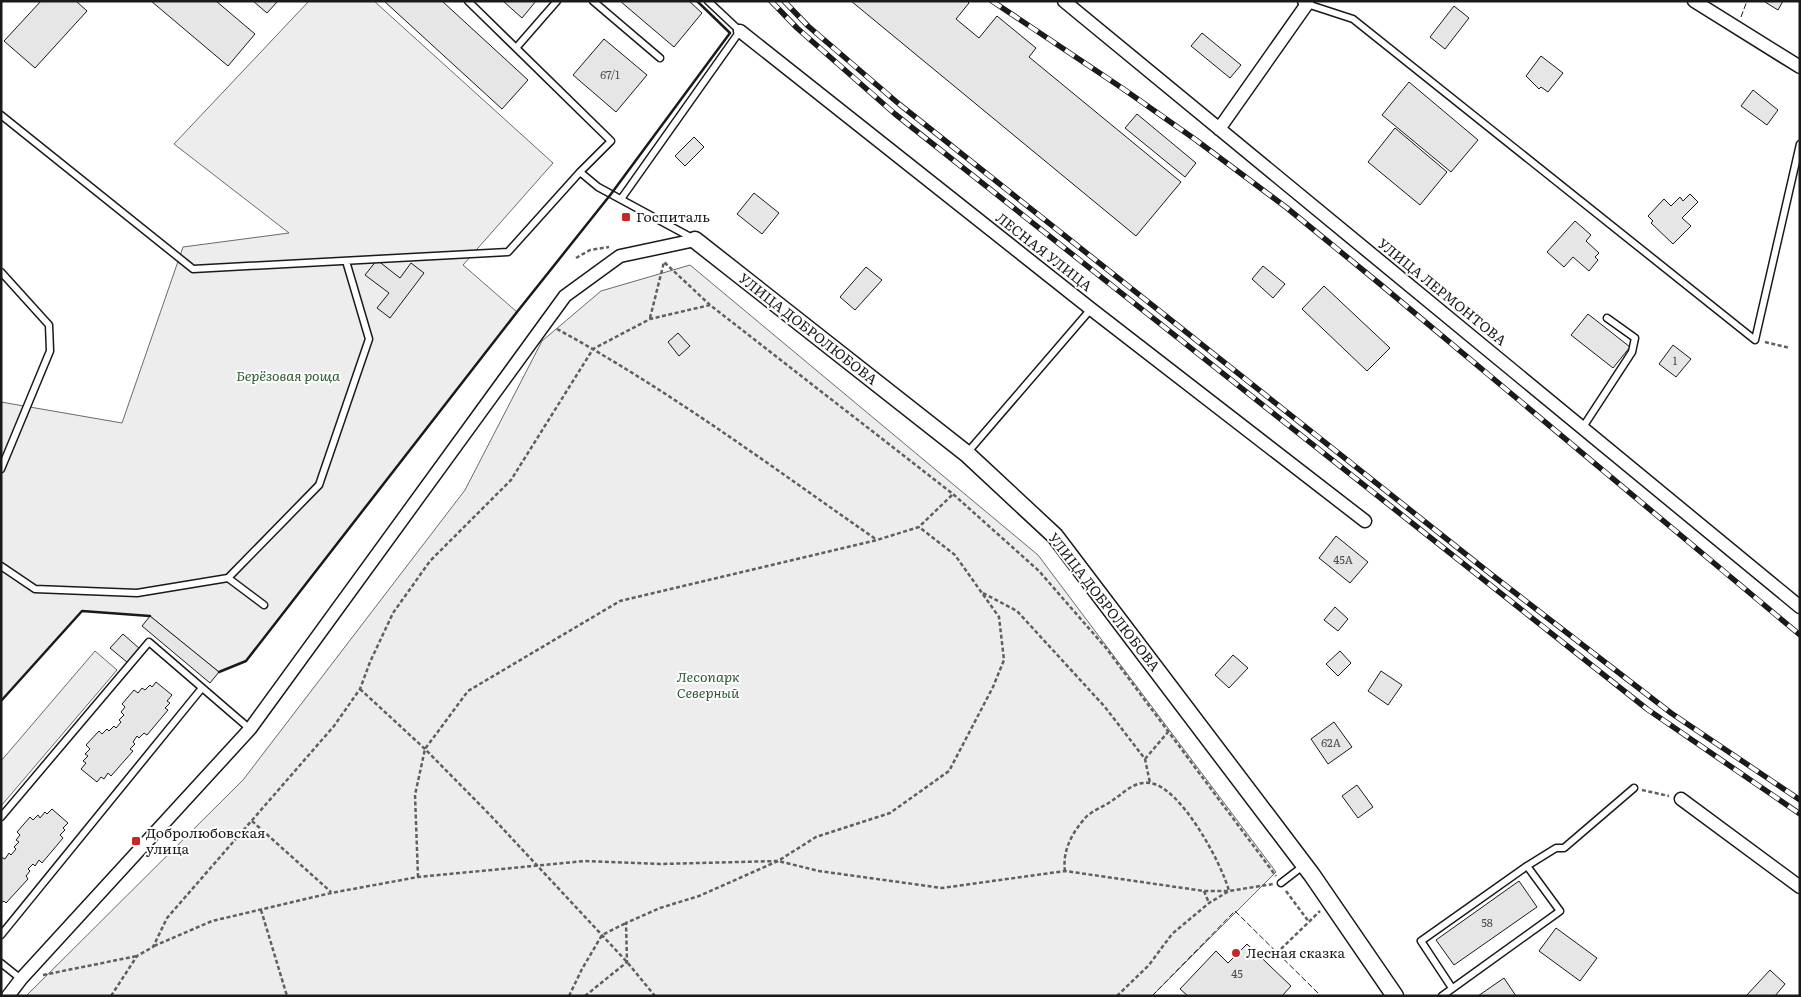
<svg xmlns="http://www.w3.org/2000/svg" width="1801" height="997" font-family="Literata,serif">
<rect width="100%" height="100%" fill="#fff"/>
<!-- built -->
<path fill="#ededed" stroke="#6a6a6a" d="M309,1H374L553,163L463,265L517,312L246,661L219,672L150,616L82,611L1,701V402L122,423L183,247L289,233L174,144Z
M690,265L1038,555L1276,872L1152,996H26L243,780L465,490L542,341L601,291Z
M95,651L117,670L1,806V761Z"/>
<!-- building -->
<path fill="#e6e6e6" stroke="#1a1a1a" d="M41,1H76L87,11L35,68L4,41Z
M151,1H216L255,34L228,66Z
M253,1H278L267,13Z
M384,1H442L528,80L502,109Z
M503,1H536L522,18Z
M620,1H689L702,13L674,47Z
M851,1H967L969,3L956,19L979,38L997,16L1036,48L1029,57L1181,182L1136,236Z
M1765,1H1783L1778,10L1765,2Z
M1454,6L1469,18L1445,49L1430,37Z
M1202,33L1241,65L1230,78L1191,46Z
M604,39L647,75L616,112L573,75Z
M1541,56L1563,73L1548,92L1541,87L1539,89L1526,76Z
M1409,82L1478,140L1451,172L1382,115Z
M1753,90L1778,110L1767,125L1741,106Z
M1137,114L1196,163L1185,177L1125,128Z
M1395,128L1447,172L1420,205L1368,162Z
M694,137L704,147L685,166L675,156Z
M754,193L779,213L762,234L737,214Z
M1690,194L1698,202L1682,218L1691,226L1673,244L1651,223L1653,221L1648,216L1664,199L1671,206L1680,197L1683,201Z
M1575,221L1591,235L1586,241L1599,253L1595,257L1598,260L1589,271L1573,257L1564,267L1547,252Z
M377,260L400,278L411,263L424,273L390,318L377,308L389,293L365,275Z
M1263,266L1285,284L1273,298L1252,279Z
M866,267L882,280L855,310L840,297Z
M1324,286L1390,348L1367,371L1302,309Z
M1588,314L1630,347L1613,368L1571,335Z
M678,333L690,346L679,356L668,342Z
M1673,345L1691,359L1676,377L1659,364Z
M1336,536L1368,562L1350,583L1319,558Z
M1335,607L1348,619L1338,631L1324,620Z
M150,616L219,672L210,683L142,626Z
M123,634L140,649L128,663L110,648Z
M1340,651L1351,663L1338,676L1326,664Z
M1233,655L1248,668L1229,688L1215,675Z
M1381,671L1402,685L1388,705L1368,691Z
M156,682L172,695L167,701L170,703L165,708L168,710L147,735L144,733L139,738L137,736L133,742L135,744L130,749L133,751L111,776L108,773L104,779L101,777L97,782L81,769L86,763L83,761L88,756L85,754L90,749L86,745L99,731L102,734L107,729L109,731L114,726L116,728L121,722L119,720L124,715L121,712L125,707L122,704L134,690L138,693L142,688L145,690L150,685L152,687Z
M1334,722L1352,747L1328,764L1311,739Z
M1357,785L1373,807L1358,818L1342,796Z
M52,809L68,823L63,828L65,830L60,835L63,838L42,863L39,860L35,866L33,864L28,869L30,871L26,876L28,879L6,903L4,901L1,903V857L5,859L9,853L11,855L16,849L14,847L19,842L16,840L20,835L17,832L30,817L33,820L38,815L40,818L45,812L47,814Z
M1519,881L1537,907L1454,965L1436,940Z
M1556,928L1597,958L1580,981L1539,951Z
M1247,944L1291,986L1282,996H1188L1180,989L1216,951L1228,963Z
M1770,970L1785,984L1775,996H1746Z
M1504,978L1516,996H1478Z"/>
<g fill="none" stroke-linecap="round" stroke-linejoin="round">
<!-- service casing -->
<g stroke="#1a1a1a" stroke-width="9">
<path id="service" d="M468,1L611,141L580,172
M593,1L660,58
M1307,4L1353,19L1755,340L1800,144
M516,48L557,1
M1,115L193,269L508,252L580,172L598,187L694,239
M621,199L740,31L708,1
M1,272L49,325L50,351L1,469
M1583,427L1632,352L1635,338L1607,318
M967,453L1091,309
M1,566L35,589L137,593L228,578L319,485L369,339L346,261
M228,578L264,605
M1,817L149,642L250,729
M1281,883L1303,866
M1,935L202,688
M1,963L21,979
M1452,988L1421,941L1527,866L1556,848H1564L1634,788
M1442,996L1560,911L1527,866"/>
</g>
<!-- minor casing -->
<g stroke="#1a1a1a" stroke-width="15">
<path id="minor" d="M1064,1L1800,607
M1694,1L1800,67
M740,31L1091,309L1365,521
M1219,129L1307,4L1304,1
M1681,799L1800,887
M8,996L21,979L250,729L565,296L620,256L695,240"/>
</g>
<!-- tertiary casing -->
<g stroke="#1a1a1a" stroke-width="19">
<path id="tertiary" d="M695,240L967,454L1055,536L1312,875L1395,996"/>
</g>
<!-- path -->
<path stroke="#5f5f5f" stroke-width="2.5" stroke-dasharray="4 2.5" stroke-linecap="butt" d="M576,258L590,250L609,247
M650,318L664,262L710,305
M557,329C669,390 772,467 877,540
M1765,342L1790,348
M983,593L1017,611L1105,707L1145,759L1150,783
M360,689L425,749L491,816L627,962L655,996
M1145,759L1168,732
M1642,790L1669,796
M252,821L331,892
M418,877L415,795L425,749L468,691L620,601L877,540L919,527L953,494
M1204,891L1209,903
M1286,891L1309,922
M261,910L287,996
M154,946L212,921L331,893L418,877L585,861L660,864L778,861L819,871L942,888L1065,871L1204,891H1229C1222,864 1181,787 1150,783C1134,781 1125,792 1113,800C1105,806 1094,810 1087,816C1073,831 1062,850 1065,871
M1281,949L1320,911
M43,975L137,956
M111,996L137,956L153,947L167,918L334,726L360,689L370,662L393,613L430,561L511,480L593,349L650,319L710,305L953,494L1039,571L1106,648L1276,876
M569,996L582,969L602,935L626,923
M585,996L627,962L626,923L660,908L699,896L778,861L816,837L890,813L949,771L993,687L1004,660L999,617L955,555L919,527
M1117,996L1149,965L1172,934L1209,903L1229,891L1273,884"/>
<!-- service -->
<use href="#service" stroke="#fff" stroke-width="6"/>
<!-- minor -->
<use href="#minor" stroke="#fff" stroke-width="12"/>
<!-- tertiary -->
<use href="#tertiary" stroke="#fff" stroke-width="16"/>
<!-- rail casing -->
<g stroke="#1a1a1a" stroke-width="5.5">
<path id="rail" d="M771,1L797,28L895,114L1412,523L1647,709L1800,814
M784,1L808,26L899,104L1492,575L1671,713L1800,800
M992,1L1122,88L1196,140L1287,208L1380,284L1800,635"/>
</g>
<!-- rail -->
<use href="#rail" stroke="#fff" stroke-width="4" stroke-dasharray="11" stroke-linecap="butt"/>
<!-- fence -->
<path stroke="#1a1a1a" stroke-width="1" stroke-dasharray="6 2.5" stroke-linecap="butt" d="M1741,17L1747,1
M1152,996L1235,911L1321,996"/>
<!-- wall -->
<path stroke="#1a1a1a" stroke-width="2.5" d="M219,672L246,661L517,312L611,194L730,33L697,1
M1,701L82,611L150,616"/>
</g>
<!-- markers -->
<g fill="#c62828" stroke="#fff" stroke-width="2">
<rect x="621" y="212" width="10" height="10" rx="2.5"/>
<rect x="131" y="836" width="10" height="10" rx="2.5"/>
<circle cx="1236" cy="953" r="5"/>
</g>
<g text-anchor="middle" stroke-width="4" stroke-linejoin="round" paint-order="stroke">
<!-- number labels -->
<g font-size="11" fill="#4d4d4d">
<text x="610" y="79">67/1</text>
<text x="1675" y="365">1</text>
<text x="1343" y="564">45А</text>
<text x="1331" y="747">62А</text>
<text x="1487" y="927">58</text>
<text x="1237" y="978">45</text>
</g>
<!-- poi labels -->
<g font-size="14" fill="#1a1a1a" stroke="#fff" text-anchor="start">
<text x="636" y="222">Госпиталь</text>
<text x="146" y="838">Добролюбовская<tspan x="146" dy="16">улица</tspan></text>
<text x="1246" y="958">Лесная сказка</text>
</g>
<!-- street labels -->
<g font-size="14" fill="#1a1a1a" stroke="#fff">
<text transform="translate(1044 252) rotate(38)" y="5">ЛЕСНАЯ УЛИЦА</text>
<text transform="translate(1442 292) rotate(39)" y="5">УЛИЦА ЛЕРМОНТОВА</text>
<text transform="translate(808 329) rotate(38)" y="5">УЛИЦА ДОБРОЛЮБОВА</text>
<text transform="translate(1104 602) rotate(52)" y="5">УЛИЦА ДОБРОЛЮБОВА</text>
</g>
<!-- park labels -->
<g font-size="14" font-style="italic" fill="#2b5a34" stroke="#fff">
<text x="288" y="381">Берёзовая роща</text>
<text x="708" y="682">Лесопарк<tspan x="708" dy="16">Северный</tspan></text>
</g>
</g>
<!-- border -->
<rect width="1801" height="997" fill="none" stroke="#1a1a1a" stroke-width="5"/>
</svg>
